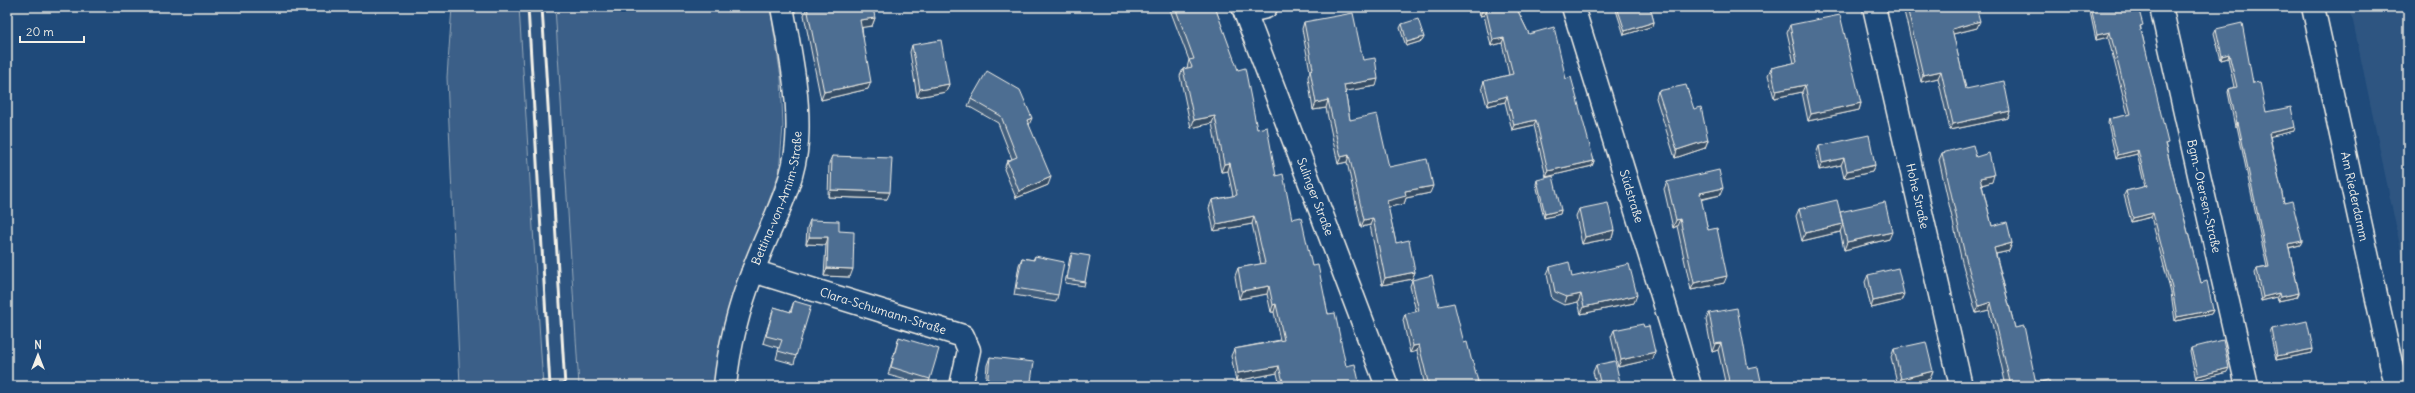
<svg xmlns="http://www.w3.org/2000/svg" width="2415" height="393" font-family="Delius,sans-serif">
<rect width="100%" height="100%" fill="#1f4a7a"/>
<filter id="ink" filterUnits="userSpaceOnUse"><feTurbulence type="fractalNoise" baseFrequency=".025" numOctaves="2"/><feDisplacementMap in="SourceGraphic" scale="8" xChannelSelector="R" yChannelSelector="G"/><feConvolveMatrix kernelMatrix="1 2 1 2 8 2 1 2 1" color-interpolation-filters="sRGB"/></filter>
<g filter="url(#ink)">
<!-- built -->
<path fill="#2d5581" d="M519,7H555L579,386H543Z
M2350,7H2408V284Z"/>
<!-- green -->
<path fill="#3a5f88" stroke="#97a8b8" d="M452,7H519L543,386H460L447,77Z
M555,7H770L781,77L783,126L779,173L724,326L715,386H579Z"/>
<g fill="none" stroke-linecap="round" stroke-linejoin="round">
<!-- minor casing -->
<g stroke="#f4f1e8" stroke-width="25">
<g id="minor">
<path id="s1" d="M1243,7L1387,386"/>
<path id="s2" d="M1573,7L1690,386"/>
<path id="s3" d="M1874,7L1961,386"/>
<path id="s4" d="M2161,7L2247,386"/>
<path id="s5" d="M2313,7L2396,386"/>
<path d="M1245,12L1266,7"/>
<path id="s6" d="M753,271L963,336L969,350L961,386"/>
<path id="s7" d="M725,386C729,347 739,307 753,271C768,229 794,188 797,142C800,97 790,51 782,7"/>
</g>
</g>
<!-- minor -->
<use href="#minor" stroke="#1f4a7a" stroke-width="22"/>
<!-- rail -->
<path stroke="#f4f1e8" stroke-width="3" d="M528,7L550,386
M542,7L565,386"/>
</g>
<!-- wall -->
<path fill="#425f7e" stroke="#f4f1e8" d="M807,7L875,18L872,26L862,27L868,89L821,100L804,15Z
M1169,7H1215L1257,129L1292,219L1312,266L1346,366L1360,386H1280L1277,373L1236,381L1231,356L1234,349L1280,340L1274,312H1271L1267,294L1239,299L1235,276L1238,268L1261,264L1252,224L1214,231L1209,208L1212,200L1233,196L1228,171L1221,172L1212,123L1191,128L1180,76L1183,69L1187,68L1189,60Z
M1478,7H1518H1516L1529,34L1566,79L1594,161L1592,166L1546,177L1534,125L1512,130L1505,102L1487,106L1482,87L1484,81L1509,75L1502,43L1491,46L1484,15L1480,16Z
M1615,7H1650L1654,22L1653,26L1624,35Z
M1903,7H1976L1977,28L1953,34L1966,89L2010,111L2008,118L1950,130L1938,78L1921,82Z
M2089,7H2138L2141,29L2166,147L2201,283L2213,310L2211,314L2175,321L2171,293L2151,217L2131,222L2124,195L2126,191L2145,187L2137,154L2116,159L2108,123L2109,119L2128,115L2108,37L2096,40Z
M1304,22L1363,60L1376,86L1345,91L1350,120L1389,167L1430,193L1406,198L1404,204L1388,207L1396,243L1415,272L1412,279L1382,285L1370,225L1361,227L1347,162L1338,164L1326,108L1313,110L1308,77L1310,71L1302,29Z
M1402,24L1424,37L1422,41L1406,46L1400,28Z
M1790,25L1861,103L1859,110L1808,121L1802,92L1774,98L1768,75L1771,68L1794,63L1787,32Z
M2216,29L2253,83L2266,112L2294,131L2270,136L2284,203L2302,241L2300,245L2289,248L2299,293L2297,297L2278,301L2277,297L2261,301L2255,273L2257,269L2267,267L2237,126L2235,127L2228,92L2229,89L2234,87L2228,58L2221,60L2214,33Z
M912,45L949,84L946,92L917,97L910,52Z
M1658,91L1694,109L1708,140L1705,148L1675,158L1656,98Z
M971,99L1029,125L1048,185L1016,198L1004,169L1007,161L1012,159L998,123L968,106Z
M1819,146L1875,165L1872,172L1844,178L1841,165L1819,170L1816,154Z
M1942,153L1976,157L1992,182L1982,185L1992,226L2012,243L2009,251L1996,254L2015,328L2036,383L2050,386H2006L1989,310L1976,313L1962,262L1939,160Z
M832,156L887,199L828,197L829,163Z
M1537,180L1561,210L1560,214L1544,218L1536,184Z
M1667,182L1720,195L1701,200L1708,230L1724,283L1691,290L1677,226L1673,228L1664,189Z
M1579,209L1614,230L1612,238L1582,244L1576,216Z
M1799,209L1840,213L1889,239L1844,250L1840,231V232L1802,241L1796,216Z
M810,220L839,231L850,277L824,276L826,245L806,244L807,228Z
M1072,253L1085,282L1084,286L1065,283L1070,257Z
M1035,256L1058,295L1056,302L1014,295L1019,265L1022,258L1033,260Z
M1550,267L1572,277L1634,303L1581,314L1578,302L1564,305L1552,299L1547,274Z
M1868,275L1901,301L1871,308L1865,282Z
M1412,280L1439,306L1464,343L1472,362L1479,386H1425L1417,351L1410,353L1403,320L1405,314L1416,311L1410,286Z
M794,301L796,356L794,364L776,359L779,348L763,343L774,307L790,312Z
M1709,313L1748,369L1762,386H1726L1718,350L1712,352L1706,320Z
M1644,327L1655,352L1653,359L1618,367L1611,337L1614,330Z
M2272,329L2313,349L2312,353L2276,360L2270,333Z
M899,337L930,379L928,386L888,375Z
M2191,348L2227,372L2196,380L2190,352Z
M1894,349L1930,379L1898,386L1891,357Z
M990,357L1031,381L1080,386H985L987,365Z
M1596,365L1621,386H1597L1593,372Z"/>
<!-- shaded-wall -->
<path fill="#364d66" stroke="#f4f1e8" d="M1486,10L1484,15L1480,16L1482,11Z
M875,18L872,26L858,28L860,20Z
M1980,21L1977,28L1949,35L1952,29Z
M1654,22L1653,26L1624,35L1625,31Z
M2110,32L2108,37L2096,40L2097,35Z
M1424,37L1422,41L1406,46L1407,42Z
M1504,38L1502,43L1491,46L1493,40Z
M2229,54L2228,58L2221,60L2222,56Z
M1941,71L1938,78L1921,82L1923,75Z
M1378,79L1376,86L1341,92L1344,85Z
M871,82L868,89L821,100L824,92Z
M949,84L946,92L917,97L920,89Z
M1805,85L1802,92L1774,98L1776,91Z
M1507,96L1505,102L1487,106L1489,101Z
M1328,100L1326,108L1313,110L1316,103Z
M1861,103L1859,110L1808,121L1811,114Z
M2010,111L2008,118L1950,130L1953,124Z
M1215,116L1212,123L1191,128L1194,120Z
M1032,118L1029,125L1027,120Z
M1536,120L1534,125L1512,130L1514,125Z
M2238,122L2237,126L2235,127L2237,123Z
M2295,127L2294,131L2268,137L2269,133Z
M1708,140L1705,148L1675,158L1677,150Z
M2138,150L2137,154L2116,159L2118,155Z
M1349,155L1347,162L1338,164L1341,157Z
M1844,158L1841,165L1819,170L1822,163Z
M1594,161L1592,166L1546,177L1548,171Z
M1230,163L1228,171L1221,172L1224,164Z
M1875,165L1872,172L1844,178L1847,171Z
M1994,175L1992,182L1978,186L1980,178Z
M1051,177L1048,185L1016,198L1019,191Z
M1433,186L1430,193L1406,198L1404,204L1384,208L1387,201L1405,191Z
M1723,188L1720,195L1697,200L1700,193Z
M831,190L890,192L887,199L828,197Z
M1561,210L1560,214L1544,218L1545,214Z
M2153,213L2151,217L2131,222L2133,218Z
M1254,216L1252,224L1214,231L1217,224Z
M1373,218L1370,225L1361,227L1364,220Z
M1680,219L1677,226L1673,228L1676,220Z
M1843,224L1840,232L1802,241L1805,233Z
M1614,230L1612,238L1582,244L1585,237Z
M1892,232L1889,239L1844,250L1847,242Z
M809,237H828L826,245L806,244Z
M2302,241L2300,245L2287,248L2288,244Z
M2012,243L2009,251L1991,255L1994,248Z
M827,268L853,269L850,277L824,276Z
M1415,272L1412,279L1382,285L1385,278Z
M1727,276L1724,283L1691,290L1694,283Z
M1269,286L1267,294L1239,299L1242,291Z
M2279,293L2277,297L2261,301L2263,297Z
M2299,293L2297,297L2278,301L2280,297Z
M1581,294L1578,302L1564,305L1567,297Z
M1904,294L1901,301L1871,308L1873,301Z
M1637,295L1634,303L1581,314L1584,307Z
M1991,302L1989,310L1976,313L1979,306Z
M1276,304L1274,312H1271L1273,305Z
M2213,310L2211,314L2175,321L2177,317Z
M1721,343L1718,350L1712,352L1715,344Z
M1419,345L1417,351L1410,353L1413,346Z
M2313,349L2312,353L2276,360L2277,356Z
M1655,352L1653,359L1618,367L1621,360Z
M1279,366L1277,373L1236,381L1238,373Z
M2229,368L2227,372L2196,380L2198,376Z
M1933,371L1930,379L1898,386L1901,379Z"/>
<!-- building -->
<path fill="#4d6e92" stroke="#f4f1e8" d="M807,7H873L875,18L860,20L871,82L824,92Z
M1175,7H1215L1238,70L1245,68L1257,129L1267,127L1276,176L1283,174L1292,219L1301,217L1312,266L1318,265L1328,314L1335,313L1346,366L1355,364L1360,386H1284L1279,366L1238,373L1234,349L1284,340L1276,304L1273,305L1269,286L1242,291L1238,268L1265,263L1254,216L1217,224L1212,200L1237,195L1230,163L1224,164L1215,116L1194,120L1183,69L1192,67L1189,60L1194,59Z
M1481,7H1516L1529,34L1554,27L1566,79L1571,77L1594,161L1548,171L1536,120L1514,125L1507,96L1489,101L1484,81L1513,74L1504,38L1493,40L1486,10L1482,11Z
M1617,7H1650L1654,22L1625,31Z
M1907,7H1976L1980,21L1952,29L1966,89L2004,81L2010,111L1953,124L1941,71L1923,75Z
M2091,7H2138L2143,25L2140,26L2168,143L2165,144L2201,283L2207,281L2213,310L2177,317L2172,288L2153,213L2133,218L2126,191L2147,186L2138,150L2118,155L2109,119L2131,114L2110,32L2097,35Z
M1353,13L1363,60L1375,58L1378,79L1344,85L1350,120L1377,114L1389,167L1427,159L1433,186L1405,191L1406,196L1387,201L1396,243L1409,240L1415,272L1385,278L1373,218L1364,220L1349,155L1341,157L1328,100L1316,103L1310,70L1313,69L1304,22Z
M1840,15L1861,103L1811,114L1805,85L1776,91L1771,68L1797,62L1790,25Z
M1418,19L1424,37L1407,42L1402,24Z
M2242,23L2253,83L2260,82L2266,112L2291,107L2295,127L2269,133L2284,203L2292,201L2302,241L2288,244L2299,293L2280,297L2279,293L2263,297L2257,269L2269,267L2238,122L2237,123L2229,89L2237,87L2229,54L2222,56L2216,29Z
M941,40L949,84L920,89L912,45Z
M987,71L1020,90L1032,118L1027,120L1051,177L1019,191L1007,161L1017,157L1001,116L971,99Z
M1686,85L1694,109L1701,107L1708,140L1677,150L1658,91Z
M1869,135L1875,165L1847,171L1844,158L1822,163L1819,146Z
M1973,145L1976,157L1989,153L1994,175L1980,178L1992,226L2007,222L2012,243L1994,248L2015,328L2024,326L2036,383L2049,380L2050,386H2011L1991,302L1979,306L1965,255L1942,153Z
M832,156L892,158L890,192L831,190Z
M1719,170L1723,188L1700,193L1708,230L1717,228L1727,276L1694,283L1680,219L1676,220L1667,182Z
M1553,176L1561,210L1545,214L1537,180Z
M1837,200L1843,224L1805,233L1799,209Z
M1885,202L1892,232L1847,242L1840,212Z
M1608,203L1614,230L1585,237L1579,209Z
M810,220L839,221V231L854,232L853,269L827,268L828,237H809Z
M1072,253L1090,256L1085,282L1067,279Z
M1035,256L1064,262L1058,295L1016,288L1022,258L1034,260Z
M1569,262L1572,277L1629,264L1637,295L1584,307L1581,294L1567,297L1555,292L1550,267Z
M1898,268L1904,294L1873,301L1868,275Z
M1432,275L1439,306L1454,303L1464,343L1467,342L1472,362H1473L1479,386H1429L1419,345L1413,346L1405,314L1419,311L1412,280Z
M794,301L811,306L796,356L778,351L782,340L766,336L774,307L791,312Z
M1737,308L1748,369L1758,367L1762,386H1730L1721,343L1715,344L1709,313Z
M2307,321L2313,349L2277,356L2272,329Z
M1643,324L1644,327L1649,326L1655,352L1621,360L1614,330Z
M899,337L939,349L930,379L891,367Z
M2223,340L2229,368L2198,376L2191,348Z
M1926,342L1933,371L1901,379L1894,349Z
M990,357L1034,362L1031,381L1080,386H987Z
M1615,361L1621,386H1601L1596,365Z
M2320,383L2321,386H2306Z"/>
</g>
<g text-anchor="middle" stroke-width="3" stroke-linejoin="round" paint-order="stroke">
<!-- street labels -->
<g font-size="12" fill="#f4f1e8" stroke="#1f4a7a">
<text dy="4" stroke="none"><textPath href="#s2" startOffset="198">Südstraße</textPath></text>
<text dy="4" stroke="none"><textPath href="#s3" startOffset="194">Hohe Straße</textPath></text>
<text dy="4" stroke="none"><textPath href="#s4" startOffset="194">Bgm.-Otersen-Straße</textPath></text>
<text dy="4" stroke="none"><textPath href="#s5" startOffset="194">Am Riederdamm</textPath></text>
<text dy="4" stroke="none"><textPath href="#s1" startOffset="203">Sulinger Straße</textPath></text>
<text dy="4" stroke="none"><textPath href="#s7" startOffset="196">Bettina-von-Arnim-Straße</textPath></text>
<text dy="4" stroke="none"><textPath href="#s6" startOffset="136">Clara-Schumann-Straße</textPath></text>
</g>
</g>
<!-- margin -->
<rect width="2415" height="393" fill="none" stroke="#1f4a7a" stroke-width="24"/>
<rect x="12" y="12" width="2391" height="369" fill="none" stroke="#f4f1e8" stroke-width="1.5" filter="url(#ink)"/>
<!-- north arrow -->
<g transform="translate(38 355)" stroke="#1f4a7a" stroke-width="3" paint-order="stroke">
<path d="M0-3L7 15L0 10L-7 15Z" fill="#f4f1e8"/>
<text y="-6" font-size="11" font-weight="bold" text-anchor="middle" fill="#f4f1e8">N</text>
</g>
<!-- scale -->
<path d="M20 36v6h64v-6" fill="none" stroke="#f4f1e8" stroke-width="2"/>
<text x="26" y="36" font-size="12" fill="#f4f1e8" stroke="#1f4a7a" stroke-width="3" paint-order="stroke">20 m</text>
</svg>
